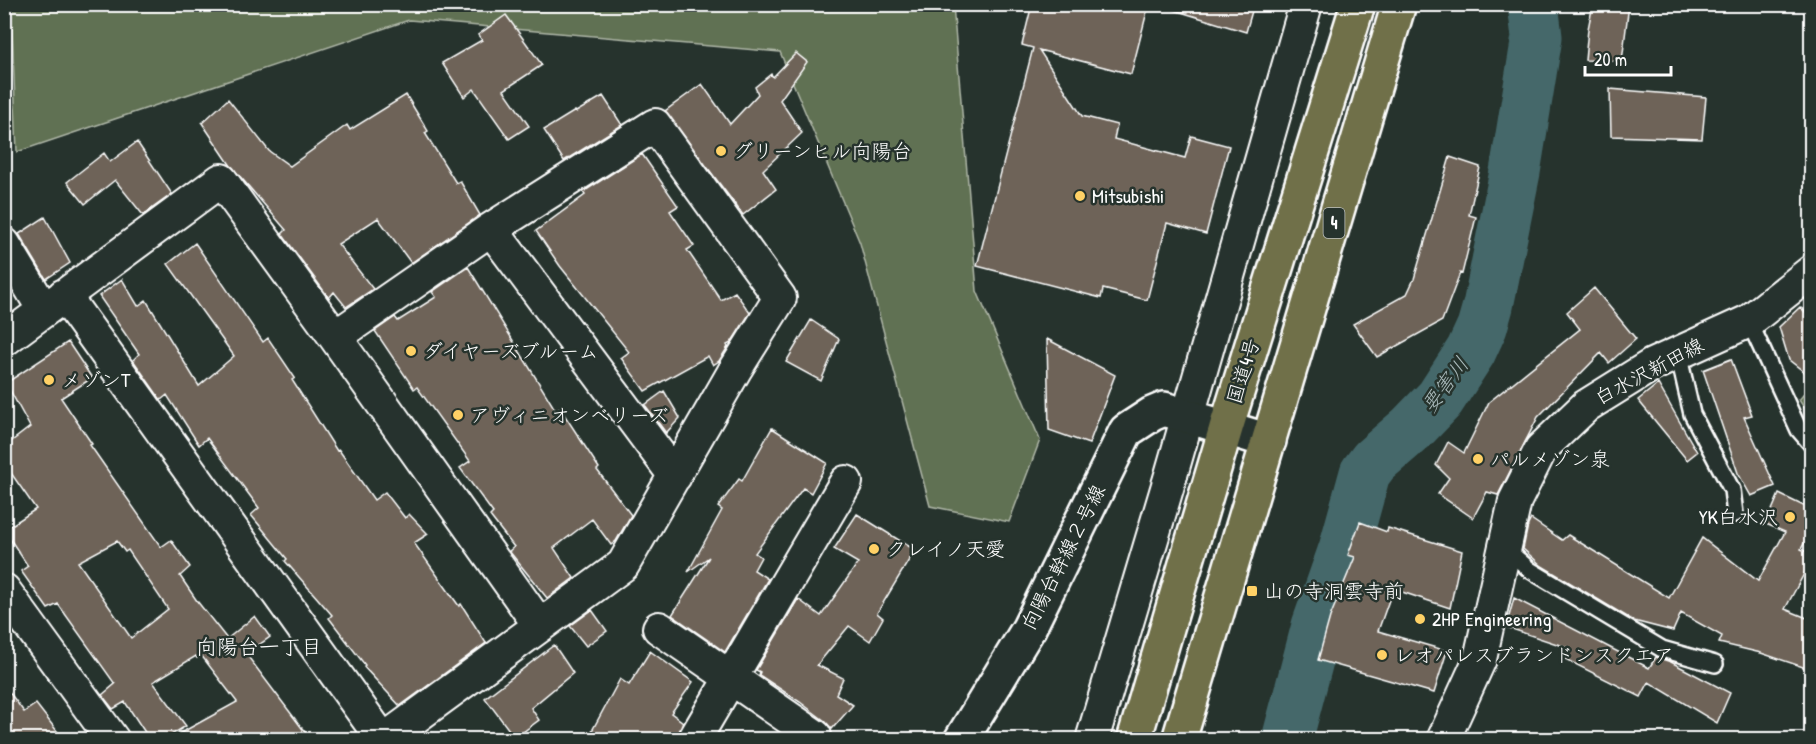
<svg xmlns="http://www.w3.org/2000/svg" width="1816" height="744" font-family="'Patrick Hand','Klee One',sans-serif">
<rect width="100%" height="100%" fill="#26332d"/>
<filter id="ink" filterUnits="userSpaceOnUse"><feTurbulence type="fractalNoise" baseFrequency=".0167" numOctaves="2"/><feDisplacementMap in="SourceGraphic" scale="12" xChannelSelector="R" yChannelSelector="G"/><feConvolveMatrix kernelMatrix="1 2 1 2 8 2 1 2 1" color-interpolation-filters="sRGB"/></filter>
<g filter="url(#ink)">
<!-- green -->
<path fill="#617153" stroke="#b0b8a9" stroke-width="1.5" d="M11,5H953L977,291L1040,440L1009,522L930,506L860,243L780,52L409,20L17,152Z
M1811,385V418L1799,400Z"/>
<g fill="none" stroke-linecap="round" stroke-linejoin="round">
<!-- river -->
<path stroke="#44686a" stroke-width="51" d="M1287,740L1317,626L1344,549L1365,473L1374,461L1412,428L1440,399L1471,351L1482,327L1488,306L1515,172L1537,37L1533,4"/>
</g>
<!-- building -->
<path fill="#6e6458" stroke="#fff" stroke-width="1.5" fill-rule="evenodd" d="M1032,4H1149L1131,74L1039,50L1082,116L1117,125L1114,139L1185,158L1191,136L1229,146L1206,234L1167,223L1147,300L1103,289L1101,298L977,266L1033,48L1022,45Z
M1175,4H1254L1246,32L1174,10Z
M1593,4H1629L1622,61L1585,60L1588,29Z
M506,15L542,65L504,90L529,126L509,139L474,89L464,97L442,63L482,40L478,35Z
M796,53L807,62L780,100L802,133L763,170L776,189L743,215L665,111L702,84L730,124L758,94L755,87L771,74L773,77Z
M1610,89L1706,97L1702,139L1611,136Z
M406,95L428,131L425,133L456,183L460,181L480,215L411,263L378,218L338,244L373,289L346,307L334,292L329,298L282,234L286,230L231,166L202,123L228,99L269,151L290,166L347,125L350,130Z
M603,96L622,125L564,161L544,130L575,111L576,112Z
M137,142L172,194L143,215L115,180L85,204L67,182L104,153L110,162Z
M642,154L678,206L670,211L694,246L687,250L721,300L735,292L750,313L731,343L727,345L728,347L719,361L713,365L708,356L645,391L621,358L629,352L560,266L536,231L585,195L583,192Z
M1450,157L1480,167L1469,215L1476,217L1462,274L1460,273L1442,321L1377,357L1353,324L1407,294L1414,279Z
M45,217L70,263L46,279L19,234Z
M195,243L263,342L268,338L295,378L292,380L337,451L339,450L374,500L385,492L405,518L409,514L428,534L414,543L459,606L461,604L486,643L400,706L364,667L365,665L329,618L332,615L285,561L287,559L251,515L259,508L207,438L199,445L167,395L161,400L133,360L139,354L99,296L122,279L138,306L146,300L199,386L234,356L168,264Z
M468,267L556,411L560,408L599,468L597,470L631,515L616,541L611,545L592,519L554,548L574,578L547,598L509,551L514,547L490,516L493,513L460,468L470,461L417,387L414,389L375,331L395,317L398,321L436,297L432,292Z
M1594,288L1636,339L1609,363L1601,353L1538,417L1498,495L1487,492L1473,518L1438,494L1449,478L1436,465L1448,442L1464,453L1489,402L1580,329L1567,312Z
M1800,307L1812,319V378L1789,360L1779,327Z
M811,320L839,339L821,381L786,362Z
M1047,339L1115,375L1089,444L1049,430Z
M68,342L92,378L61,398L92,444L90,445L161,547L171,540L190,567L180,576L197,601L227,639L255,616L270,637L246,654L311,740H168L237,702L201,655L197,658L196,656L153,682L186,726L163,740H150L125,702L113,709L102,695L115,684L58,604L48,609L21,571L28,566L4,530L36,509L4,463V447L30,427L6,383ZM117,541L125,552L128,550L168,609L131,638L78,562Z
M1731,359L1752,415L1744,417L1775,486L1751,496L1738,473L1703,370Z
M1658,384L1697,452L1687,460L1638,400Z
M664,391L680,418L666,433L645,405Z
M772,428L827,463L811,493L803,488L755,553L761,557L754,570L768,579L725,652L672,615L709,557L688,572L722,510L718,507L739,479L742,481Z
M1779,494L1812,510V530L1801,549L1812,555V559L1785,609L1812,620V670L1761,653L1719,643L1722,636L1681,613L1673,631L1634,621L1542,566L1523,549L1528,525L1531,519L1562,540L1568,535L1669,598L1702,538L1758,581L1785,532L1766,524Z
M857,514L915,550L877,613L883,618L870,641L849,626L817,665L843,678L836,694L853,705L832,729L825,721L800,702L759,675L760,672L756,670L798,599L821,616L858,563L834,549Z
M1360,522L1387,532L1388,528L1462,551L1450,608L1393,589L1378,631L1447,651L1434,693L1318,660L1330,617L1355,557L1348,555Z
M1514,598L1649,668L1656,657L1671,662L1730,693L1717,723L1649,682L1641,697L1565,659L1569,648L1506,627Z
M592,610L607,631L586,646L570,626Z
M554,645L573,673L531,708L539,720L515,738L485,698Z
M650,651L693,682L671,713L683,722L676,740H587L620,679L629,685Z
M4,685L24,712L36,704L64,740H4Z"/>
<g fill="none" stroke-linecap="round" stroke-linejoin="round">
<!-- lane casing -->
<g stroke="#fff" stroke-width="20">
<path id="lane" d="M1749,321L1799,430L1812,445
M1678,353L1692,414L1732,490L1735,514
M1504,547L1530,570L1662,649L1715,664"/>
</g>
<!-- street casing -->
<g stroke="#fff" stroke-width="36">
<path id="street" d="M491,229L675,476
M4,244L44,310
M64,295L383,740
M335,337L491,229L655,125L780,298L735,370L623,565L384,740
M4,340L221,180L335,337L540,626
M4,590L113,740
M659,628L815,736
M694,740L846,482
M1092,740L1171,475L1306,4
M1443,740L1480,659L1515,501L1541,449L1586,406L1652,365L1749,321L1812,271"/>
</g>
<!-- secondary casing -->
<g stroke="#fff" stroke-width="38">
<path id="secondary" d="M961,740L1029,628L1126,431L1152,414L1164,409L1269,441"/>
</g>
<!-- highway casing -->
<g stroke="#fff" stroke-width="38">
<path id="highway" d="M1134,740L1226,428L1358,4
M1179,740L1399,4"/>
</g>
<!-- lane -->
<use href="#lane" stroke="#26332d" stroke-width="15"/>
<!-- street -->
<use href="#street" stroke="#26332d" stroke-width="32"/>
<!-- secondary -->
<use href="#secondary" stroke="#26332d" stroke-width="33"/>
<!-- highway -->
<use href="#highway" stroke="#70704a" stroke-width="33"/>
</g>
</g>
<!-- markers -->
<g fill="#ffd166" stroke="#26332d" stroke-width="2">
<circle cx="721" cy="151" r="6"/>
<circle cx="1080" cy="196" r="6"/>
<circle cx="411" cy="351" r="6"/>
<circle cx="49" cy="380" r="6"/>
<circle cx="458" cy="415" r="6"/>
<circle cx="1478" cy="459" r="6"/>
<circle cx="1790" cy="517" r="6"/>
<circle cx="874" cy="549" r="6"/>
<rect x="1246" y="585" width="12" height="12" rx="3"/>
<circle cx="1420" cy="619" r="6"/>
<circle cx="1382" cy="655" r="6"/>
</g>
<g text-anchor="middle" stroke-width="5" stroke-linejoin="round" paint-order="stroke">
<!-- shield labels -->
<rect fill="#26332d" stroke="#bec2c0" stroke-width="1.5" x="1323.5" y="208" width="21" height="30" rx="4.5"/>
<g font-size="18" font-weight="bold" fill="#fff">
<text x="1334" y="229">4</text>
</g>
<!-- poi labels -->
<g font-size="20" fill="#fff" stroke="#26332d" text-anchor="start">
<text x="733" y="158">グリーンヒル向陽台</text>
<text x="1092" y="203">Mitsubishi</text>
<text x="423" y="358">ダイヤーズブルーム</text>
<text x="61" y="387">メゾンT</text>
<text x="470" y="422">アヴィニオンベリーズ</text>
<text x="1490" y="466">パルメゾン泉</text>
<text x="1778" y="524" text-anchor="end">YK白水沢</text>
<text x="886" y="556">クレイノ天愛</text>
<text x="1264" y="598">山の寺洞雲寺前</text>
<text x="1432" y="626">2HP Engineering</text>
<text x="1394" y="662">レオパレスブランドンスクエア</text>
</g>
<!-- street labels -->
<g font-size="20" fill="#fff" stroke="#26332d">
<text transform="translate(1243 371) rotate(-73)" y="7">国道4号</text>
<text transform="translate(1649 371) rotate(-28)" y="7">白水沢新田線</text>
<text transform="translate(1063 557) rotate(-63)" y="7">向陽台幹線２号線</text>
</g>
<!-- water labels -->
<g font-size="21" font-style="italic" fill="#abbbbc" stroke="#26332d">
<text transform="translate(1445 385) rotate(-53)" y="7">要害川</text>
</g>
<!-- neighbourhood labels -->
<g font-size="21" fill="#fff" stroke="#26332d">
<text x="259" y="654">向陽台一丁目</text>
</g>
</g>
<!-- margin -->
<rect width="1816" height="744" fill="none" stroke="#26332d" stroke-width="24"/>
<rect x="12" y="12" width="1792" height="720" fill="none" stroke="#fff" stroke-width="2" filter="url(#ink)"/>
<!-- scale -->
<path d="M1585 66v9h86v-9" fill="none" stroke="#ffffff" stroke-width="3"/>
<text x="1594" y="66" font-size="18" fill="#ffffff" stroke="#26332d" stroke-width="4.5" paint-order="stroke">20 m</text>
</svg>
